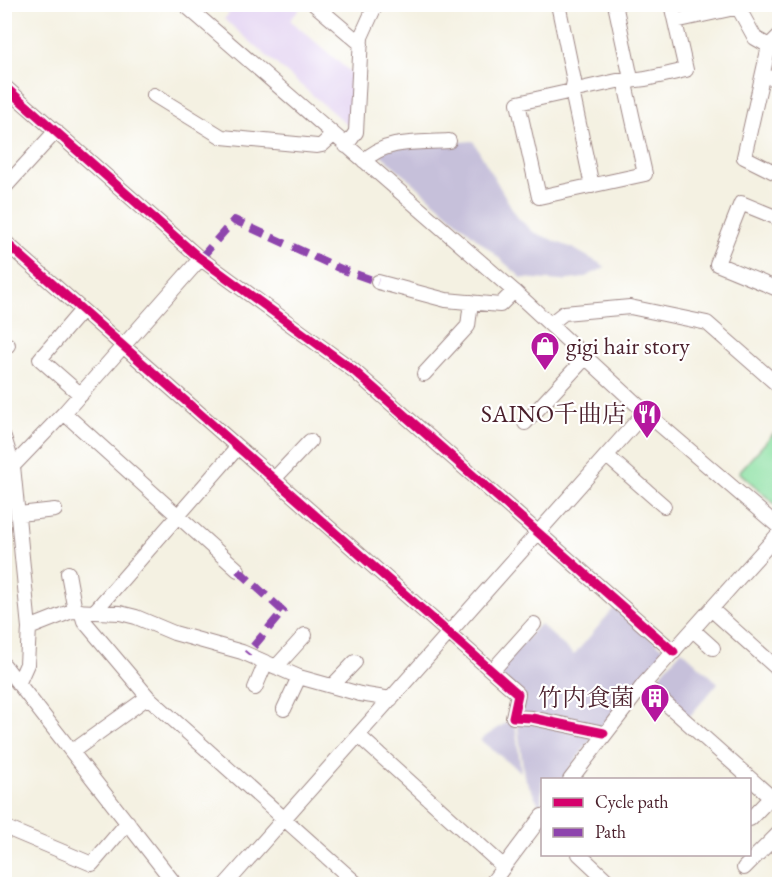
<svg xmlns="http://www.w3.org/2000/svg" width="784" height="889" font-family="'EB Garamond','Noto Serif JP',serif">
<rect width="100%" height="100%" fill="#fff"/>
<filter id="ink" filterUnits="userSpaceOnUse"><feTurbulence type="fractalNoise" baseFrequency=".0167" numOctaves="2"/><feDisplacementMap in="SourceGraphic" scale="12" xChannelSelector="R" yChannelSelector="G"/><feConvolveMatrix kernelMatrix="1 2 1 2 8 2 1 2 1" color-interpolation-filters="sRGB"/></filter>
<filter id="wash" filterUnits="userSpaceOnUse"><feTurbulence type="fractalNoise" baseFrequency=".008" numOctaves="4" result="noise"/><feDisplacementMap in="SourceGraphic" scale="24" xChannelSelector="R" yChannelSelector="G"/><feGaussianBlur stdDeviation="1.35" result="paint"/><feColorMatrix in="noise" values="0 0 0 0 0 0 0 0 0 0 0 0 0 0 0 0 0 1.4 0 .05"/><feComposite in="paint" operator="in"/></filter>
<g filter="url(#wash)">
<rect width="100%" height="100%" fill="#f4f1e2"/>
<!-- built -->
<path fill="#e3d3f2" d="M234,5H295L300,9L290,20L355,76L352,129L224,19L229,14L226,9Z"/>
<!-- industrial -->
<path fill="#c6c0da" d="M473,141L517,217L533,232L574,249L606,267L583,278L562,281L522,278L379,153L390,148Z
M615,607L667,652L601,727L520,714L498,668L540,624L574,655Z
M682,650L718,683L688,718L651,685Z
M509,721H515L521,772L480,740Z
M517,721L595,734L562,779L542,780L541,808L524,776Z"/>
<!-- green -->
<path fill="#8be0a3" stroke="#6a8067" stroke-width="1.5" d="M773,434L779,439V508L739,472Z"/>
</g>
<g filter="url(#ink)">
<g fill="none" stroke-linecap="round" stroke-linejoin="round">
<!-- minor casing -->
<g stroke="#9f8886" stroke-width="16">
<path id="minor" d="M184,4L514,291L645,412L780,528
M558,4L574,81L572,91L592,186
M615,4L630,74L626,88L645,174L539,197L518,103L617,81C641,82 663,75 686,70L671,4
M729,4L730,9H739L755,38L769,46
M315,5L361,44
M675,21L730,9
M780,35L769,46L744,157L780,175
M762,77L780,78
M4,86L197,256L353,370L674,652
M154,95L222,137L317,146L322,145L333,135
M346,146L356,132L361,37L376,4
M364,161C385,139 420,143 449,141
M4,188L56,131
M780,219L741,203L717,264L780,290
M4,241L518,694L513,717L532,718L604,733
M378,282L446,300L500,305L514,291
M550,324L564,313L630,307L707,323L780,387
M4,349L8,345
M424,374L468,326L471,302
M81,395L40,359L82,310
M64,413L238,570
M525,423L586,357
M4,437L13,466L29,628L27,664L19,682
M607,456L664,506
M13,466L64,413L201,258
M275,478L310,441
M19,514L55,510
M68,573L75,611
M711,609L780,671
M81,611L84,621L148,697L357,884
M94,612L238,447
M29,628L72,611L120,613L136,617L174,633L242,652L299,677L360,694L391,699
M693,630L713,648
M4,665L175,884
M276,667L305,635
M492,671L534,624
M644,684L780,805
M332,686L355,662
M255,688L266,662
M284,709L299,677
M359,736L504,867
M73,751L148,697
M570,780L644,684L780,532
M750,819L771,797
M4,827L92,864L128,822
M579,854L611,884
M744,868L780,832
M226,884L645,412
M491,884L542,816"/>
</g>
<!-- minor -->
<use href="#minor" stroke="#fff" stroke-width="14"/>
<!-- quiet -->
<path stroke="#8e44ad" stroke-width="8" stroke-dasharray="15 8" stroke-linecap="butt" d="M201,258L234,220L341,269L378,282
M238,570L283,611L247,654"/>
<!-- cycleway casing -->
<g stroke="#fff" stroke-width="13">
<path id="cycleway" d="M4,86L197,256L353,370L674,652
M4,241L518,694L513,717L532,718L604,733"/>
</g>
<!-- cycleway -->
<use href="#cycleway" stroke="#d6006c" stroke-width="9"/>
</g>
</g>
<!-- icons -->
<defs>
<g id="shop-pin" transform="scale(1.5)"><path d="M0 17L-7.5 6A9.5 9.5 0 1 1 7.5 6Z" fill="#b5179e" stroke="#fff"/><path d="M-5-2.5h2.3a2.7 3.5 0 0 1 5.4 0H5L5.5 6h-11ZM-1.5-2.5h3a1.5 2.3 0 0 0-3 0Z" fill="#fff"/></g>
<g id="restaurant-pin" transform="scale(1.5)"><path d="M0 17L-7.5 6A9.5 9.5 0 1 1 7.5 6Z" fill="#b5179e" stroke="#fff"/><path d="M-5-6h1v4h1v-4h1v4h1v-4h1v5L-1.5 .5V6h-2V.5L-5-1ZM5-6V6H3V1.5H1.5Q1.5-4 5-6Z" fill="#fff"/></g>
<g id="building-pin" transform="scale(1.5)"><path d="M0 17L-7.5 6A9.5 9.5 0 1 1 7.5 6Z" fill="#b5179e" stroke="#fff"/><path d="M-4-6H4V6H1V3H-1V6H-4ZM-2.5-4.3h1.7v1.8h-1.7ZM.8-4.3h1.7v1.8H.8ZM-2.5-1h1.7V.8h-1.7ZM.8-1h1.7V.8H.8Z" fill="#fff"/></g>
</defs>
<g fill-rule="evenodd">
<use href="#shop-pin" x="545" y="346"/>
<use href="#restaurant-pin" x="647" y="414"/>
<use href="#building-pin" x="655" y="698"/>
</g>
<g text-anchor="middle" stroke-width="4.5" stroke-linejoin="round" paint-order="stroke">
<!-- poi labels -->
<g font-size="24" fill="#4a1f2b" stroke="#fff" text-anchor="end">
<text x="566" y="354" text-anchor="start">gigi hair story</text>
<text x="626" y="422">SAINO千曲店</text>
<text x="634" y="706">竹内食菌</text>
</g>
</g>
<!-- margin -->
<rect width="784" height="889" fill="none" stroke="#fff" stroke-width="24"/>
<!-- legend -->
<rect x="541" y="778" width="210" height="78" fill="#ffffff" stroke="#b7a5aa" stroke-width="1.5"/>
<rect x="553" y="798" width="30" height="9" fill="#d6006c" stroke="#b7a5aa" stroke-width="1.5"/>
<text x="595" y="808" font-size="18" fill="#4a1f2b">Cycle path</text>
<rect x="553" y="828" width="30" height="9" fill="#8e44ad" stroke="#b7a5aa" stroke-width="1.5"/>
<text x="595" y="838" font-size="18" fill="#4a1f2b">Path</text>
</svg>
